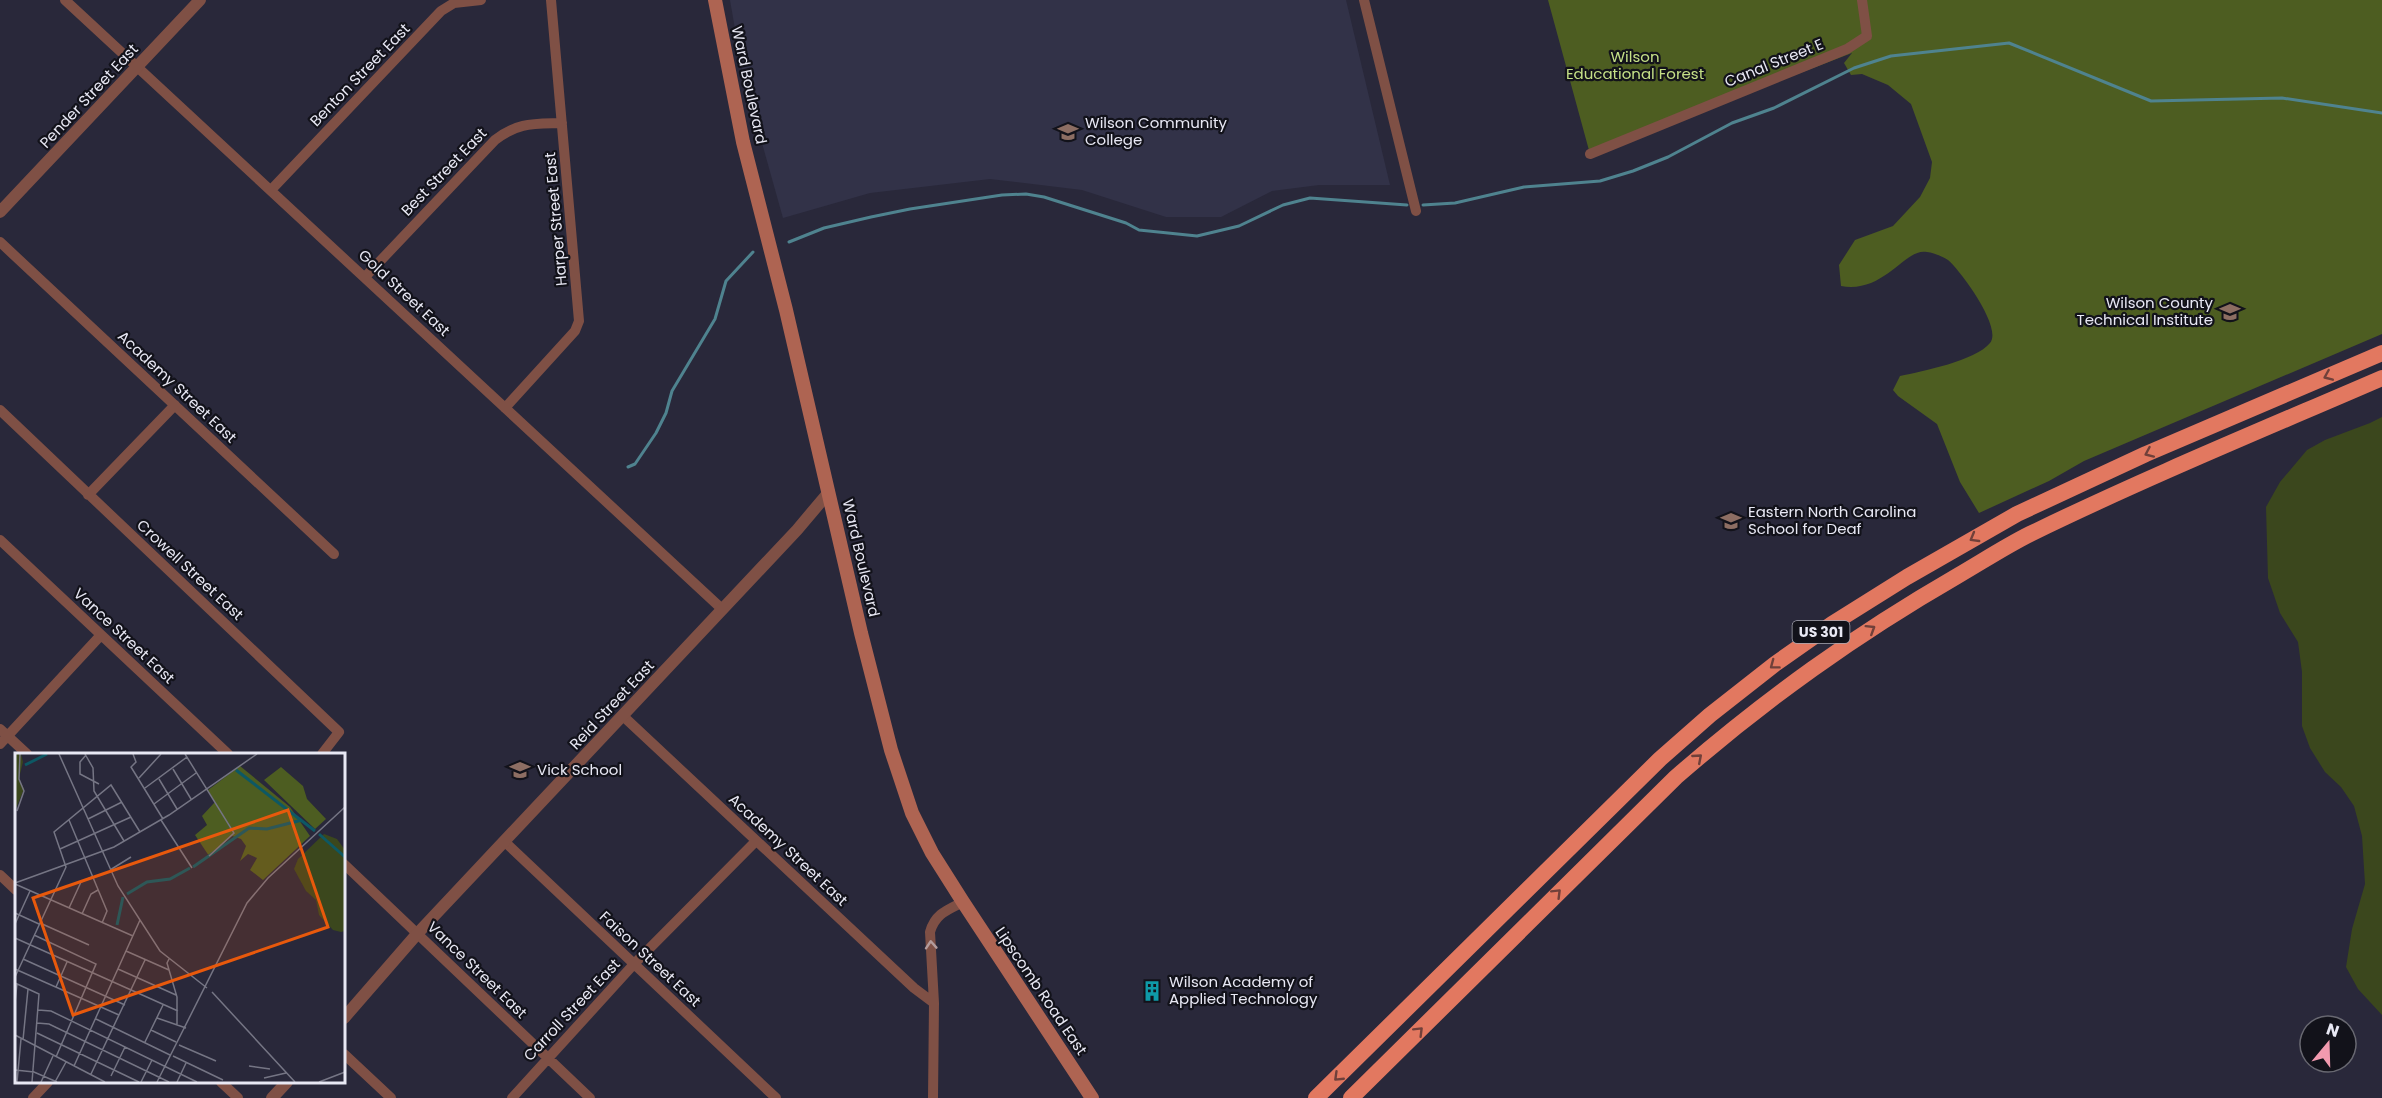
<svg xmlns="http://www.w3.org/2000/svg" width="2382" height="1098" font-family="Poppins,sans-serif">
<rect width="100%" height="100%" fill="#29283a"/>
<!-- built -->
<path fill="#323248" d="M730,0H1346L1390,185H1319L1272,191L1221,217H1166L1082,190L990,179L870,193L783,218L743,75Z"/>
<!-- green -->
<path fill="#3b471d" d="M2382,417V1015L2358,989L2346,967L2352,929L2365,884L2362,836L2354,806L2341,787L2325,772L2310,748L2302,726V672L2298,642L2280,613L2268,578L2266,507L2280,482L2307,450L2325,440L2370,423Z"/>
<!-- forest -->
<path fill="#4d5d21" d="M1548,0H2382V334L2084,461L2049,481L1979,513L1960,482L1937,424L1898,396L1893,390L1900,376C1923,371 1975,361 1990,343C2003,328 1960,270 1948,260C1942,256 1934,253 1927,252C1905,247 1885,294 1841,286L1839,265L1855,240L1893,226L1920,197L1930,178L1932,162L1911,104L1888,85L1862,74L1851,75L1844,63L1852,53L1590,154Z"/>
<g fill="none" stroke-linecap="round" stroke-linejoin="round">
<!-- stream -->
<path stroke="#4f838f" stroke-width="3" d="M1423,205L1455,203L1524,187L1600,181L1633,171L1668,157L1732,123L1774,108L1854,68L1891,56L2009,43L2151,101L2282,98L2382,113
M789,242L824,228L871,217L910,209L1002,195L1026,194L1044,197L1126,223L1139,230L1197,236L1239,226L1283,205L1310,198L1407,205
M628,467L635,464L656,433L666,413L672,391L715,319L726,281L753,252"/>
<!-- minor -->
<path stroke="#7f5045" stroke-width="10" d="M65,0L722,609
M1364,0L1416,211
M1590,154L1847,49L1867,36L1862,0
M271,190L441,11L454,3L481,0
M0,242L334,554
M365,277L495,140C518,122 534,124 562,123
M505,408L575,331L579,321L551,0
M0,410L339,732L322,754
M88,495L175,405
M0,540L228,754
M623,716L914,988L934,1003
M0,729L27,754
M0,744L101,635
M504,841L776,1098
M344,864L590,1098
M0,875L16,890
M344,1054L391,1098
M221,1082L238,1098
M33,1098L48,1082
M512,1098L634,964L756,841
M933,1098L934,1003L930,932C935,914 947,910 963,902"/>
<!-- tertiary -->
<path stroke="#7f5045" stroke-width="12" d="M0,212L200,0
M344,1018L417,934L797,530L829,492
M272,1098L287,1082"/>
<!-- secondary -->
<path stroke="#ae6452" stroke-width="14" d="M715,0L743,142L786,310L861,633L891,750L912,813L932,853L963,902L1092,1098"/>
<!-- trunk -->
<path stroke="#e27860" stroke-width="16" d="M1316,1098L1660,759L1710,715L1775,664L1832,624L1907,577L2017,514L2146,454L2382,353
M1351,1098L1676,777C1767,698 1855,635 1959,575C1983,561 2006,546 2030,534C2145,478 2264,429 2382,378"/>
</g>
<!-- one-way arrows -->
<defs><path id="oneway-chevron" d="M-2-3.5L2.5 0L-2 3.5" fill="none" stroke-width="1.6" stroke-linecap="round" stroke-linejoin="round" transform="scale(1.5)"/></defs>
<g stroke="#70403a">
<use href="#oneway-chevron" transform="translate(2328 376) rotate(157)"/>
<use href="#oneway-chevron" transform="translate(2149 453) rotate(156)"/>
<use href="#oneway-chevron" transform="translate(1974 538) rotate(150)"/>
<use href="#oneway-chevron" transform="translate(1871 629) rotate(-32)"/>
<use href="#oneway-chevron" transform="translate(1774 665) rotate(143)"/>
<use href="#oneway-chevron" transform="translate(1698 758) rotate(-41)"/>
<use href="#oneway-chevron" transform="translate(1557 893) rotate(-45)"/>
<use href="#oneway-chevron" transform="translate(1419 1031) rotate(-45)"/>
<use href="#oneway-chevron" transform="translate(1338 1077) rotate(136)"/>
</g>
<use stroke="#b49c9c" href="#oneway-chevron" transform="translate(931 945) rotate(-94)"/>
<!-- icons -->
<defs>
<g id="university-bare" transform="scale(1.62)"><path d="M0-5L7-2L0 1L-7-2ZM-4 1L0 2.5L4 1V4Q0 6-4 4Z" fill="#8d6e63" stroke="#12121a" stroke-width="2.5" paint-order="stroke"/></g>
<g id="school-bare" transform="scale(1.62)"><path d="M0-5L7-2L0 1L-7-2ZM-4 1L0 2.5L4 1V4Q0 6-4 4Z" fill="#8d6e63" stroke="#12121a" stroke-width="2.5" paint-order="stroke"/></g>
<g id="building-bare" transform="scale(1.62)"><path d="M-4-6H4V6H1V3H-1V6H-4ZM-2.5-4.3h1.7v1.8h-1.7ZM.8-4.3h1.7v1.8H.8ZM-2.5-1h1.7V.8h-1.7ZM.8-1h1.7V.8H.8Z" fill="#0f9aa8" stroke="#12121a" stroke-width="2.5" paint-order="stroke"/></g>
</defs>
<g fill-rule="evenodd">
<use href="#university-bare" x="1068" y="132"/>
<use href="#school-bare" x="2230" y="312"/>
<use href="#school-bare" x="1731" y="521"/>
<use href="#school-bare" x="520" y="770"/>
<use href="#building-bare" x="1152" y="991"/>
</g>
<g text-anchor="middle" stroke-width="4.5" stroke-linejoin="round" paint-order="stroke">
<!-- shield labels -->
<rect fill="#12121a" stroke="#a8a8b3" stroke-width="1.5" x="1792.5" y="621" width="57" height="22" rx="4.5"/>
<g font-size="14" font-weight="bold" fill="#e8e8f4">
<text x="1821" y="637">US 301</text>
</g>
<!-- park labels -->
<g font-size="15" fill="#c5e087" stroke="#12121a">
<text x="1635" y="62">Wilson<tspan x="1635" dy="17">Educational Forest</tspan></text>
</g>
<!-- street labels -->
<g font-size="15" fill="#e8e8f4" stroke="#12121a">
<text transform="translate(1774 63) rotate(-22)" y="5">Canal Street E</text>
<text transform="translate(360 75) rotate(-46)" y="5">Benton Street East</text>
<text transform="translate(749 85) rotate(78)" y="5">Ward Boulevard</text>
<text transform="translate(89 96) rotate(-47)" y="5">Pender Street East</text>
<text transform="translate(444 172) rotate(-46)" y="5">Best Street East</text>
<text transform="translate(556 219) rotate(-95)" y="5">Harper Street East</text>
<text transform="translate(404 293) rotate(43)" y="5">Gold Street East</text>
<text transform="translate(177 387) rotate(43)" y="5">Academy Street East</text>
<text transform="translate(861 558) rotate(77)" y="5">Ward Boulevard</text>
<text transform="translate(190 570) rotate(43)" y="5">Crowell Street East</text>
<text transform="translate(124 636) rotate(43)" y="5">Vance Street East</text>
<text transform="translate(612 705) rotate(-47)" y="5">Reid Street East</text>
<text transform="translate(788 850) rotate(43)" y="5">Academy Street East</text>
<text transform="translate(650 959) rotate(43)" y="5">Faison Street East</text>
<text transform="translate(477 970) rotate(44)" y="5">Vance Street East</text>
<text transform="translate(1041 991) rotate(56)" y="5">Lipscomb Road East</text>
<text transform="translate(572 1010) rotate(-47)" y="5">Carroll Street East</text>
</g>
<!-- poi labels -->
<g font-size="15" fill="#e8e8f4" stroke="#12121a" text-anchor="start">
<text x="1085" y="128">Wilson Community<tspan x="1085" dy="17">College</tspan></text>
<text x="2213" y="308" text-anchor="end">Wilson County<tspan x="2213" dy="17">Technical Institute</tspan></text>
<text x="1748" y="517">Eastern North Carolina<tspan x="1748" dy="17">School for Deaf</tspan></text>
<text x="537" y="775">Vick School</text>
<text x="1169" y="987">Wilson Academy of<tspan x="1169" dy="17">Applied Technology</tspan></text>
</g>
</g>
<!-- overview -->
<g transform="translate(15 753)">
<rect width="330" height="330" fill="#29283a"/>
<path d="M0,1H6L8,9L4,25L9,36L0,58ZM309,81L322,86L330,97V178L326,179L318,177L304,162L301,147L291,138L279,116L283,106Z" fill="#3b471d"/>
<path d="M225,13L275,54L295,83L248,127L235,117L242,105L233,101L225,108L231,93L226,86L217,83L194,103L180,82L192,72L187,63L200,49L193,37ZM266,14L288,33L292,46L311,66L300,76L249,27Z" fill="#4d5d21"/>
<path fill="none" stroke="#0d5864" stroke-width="3" d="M10,12L32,1M221,17L300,78M304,81L330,104M178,114L234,75L252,76L287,67M112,141L132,129L155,126L175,115M102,172L108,144"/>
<path fill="none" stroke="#757584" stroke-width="1.5" d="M44,1L103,133L145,198L192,235M70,1L78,15L79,38L109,88M118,1L121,9L116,14L148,66M170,1L219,80L194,103M71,2L65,9V21L84,31M158,16L176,46M124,25L146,1M144,26L162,56M130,35L172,4M139,51L181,20M2,58L9,38L4,26L5,1M73,66L107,49M54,67L92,158L87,170M146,67L177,115M45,96L116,64M95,117L116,104M0,130L99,94L154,62L242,1M0,131L118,183M54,155L66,129L77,124M0,160L24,171M67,161L76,141L83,137M25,170L74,192M0,171L15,138M19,182L81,211L41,304M0,185L163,258M111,198L154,217M8,206L110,252M154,206L152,210L162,244V273M0,216L104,262M103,216L161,242M0,224L51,114L39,79L96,32L125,79M0,230L24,241L17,329M41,234L52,209M197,239L280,329M0,250L2,231M23,257L36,258L182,329M142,265L171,275M81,266L155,302M22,270L34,271L154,329M136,277L161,289M22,280L124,329M0,282L90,329M8,287L13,236M130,289L148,252M164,292L201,308M158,303L208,327M59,313L125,167M234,313L255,316M0,317L19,319L42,329M76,321L130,207M96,323L110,294M249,325L271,320M2,329L6,286M26,329L38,303M40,329L51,309M126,329L137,307M142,329L232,150L253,125L330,54M162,329L171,310M304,329L330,319"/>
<path fill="#e8590c" fill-opacity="0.15" stroke="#e8590c" stroke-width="3" d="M273,57L313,174L58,262L18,145Z"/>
<rect width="330" height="330" fill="none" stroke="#e8e8f4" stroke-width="3"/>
</g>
<!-- north arrow -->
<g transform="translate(2328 1044) rotate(19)"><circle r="28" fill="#12121a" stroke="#686871" stroke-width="1.5"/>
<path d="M0-4.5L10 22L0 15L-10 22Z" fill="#f29aaf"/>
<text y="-9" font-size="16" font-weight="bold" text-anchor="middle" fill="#e8e8f4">N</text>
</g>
</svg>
